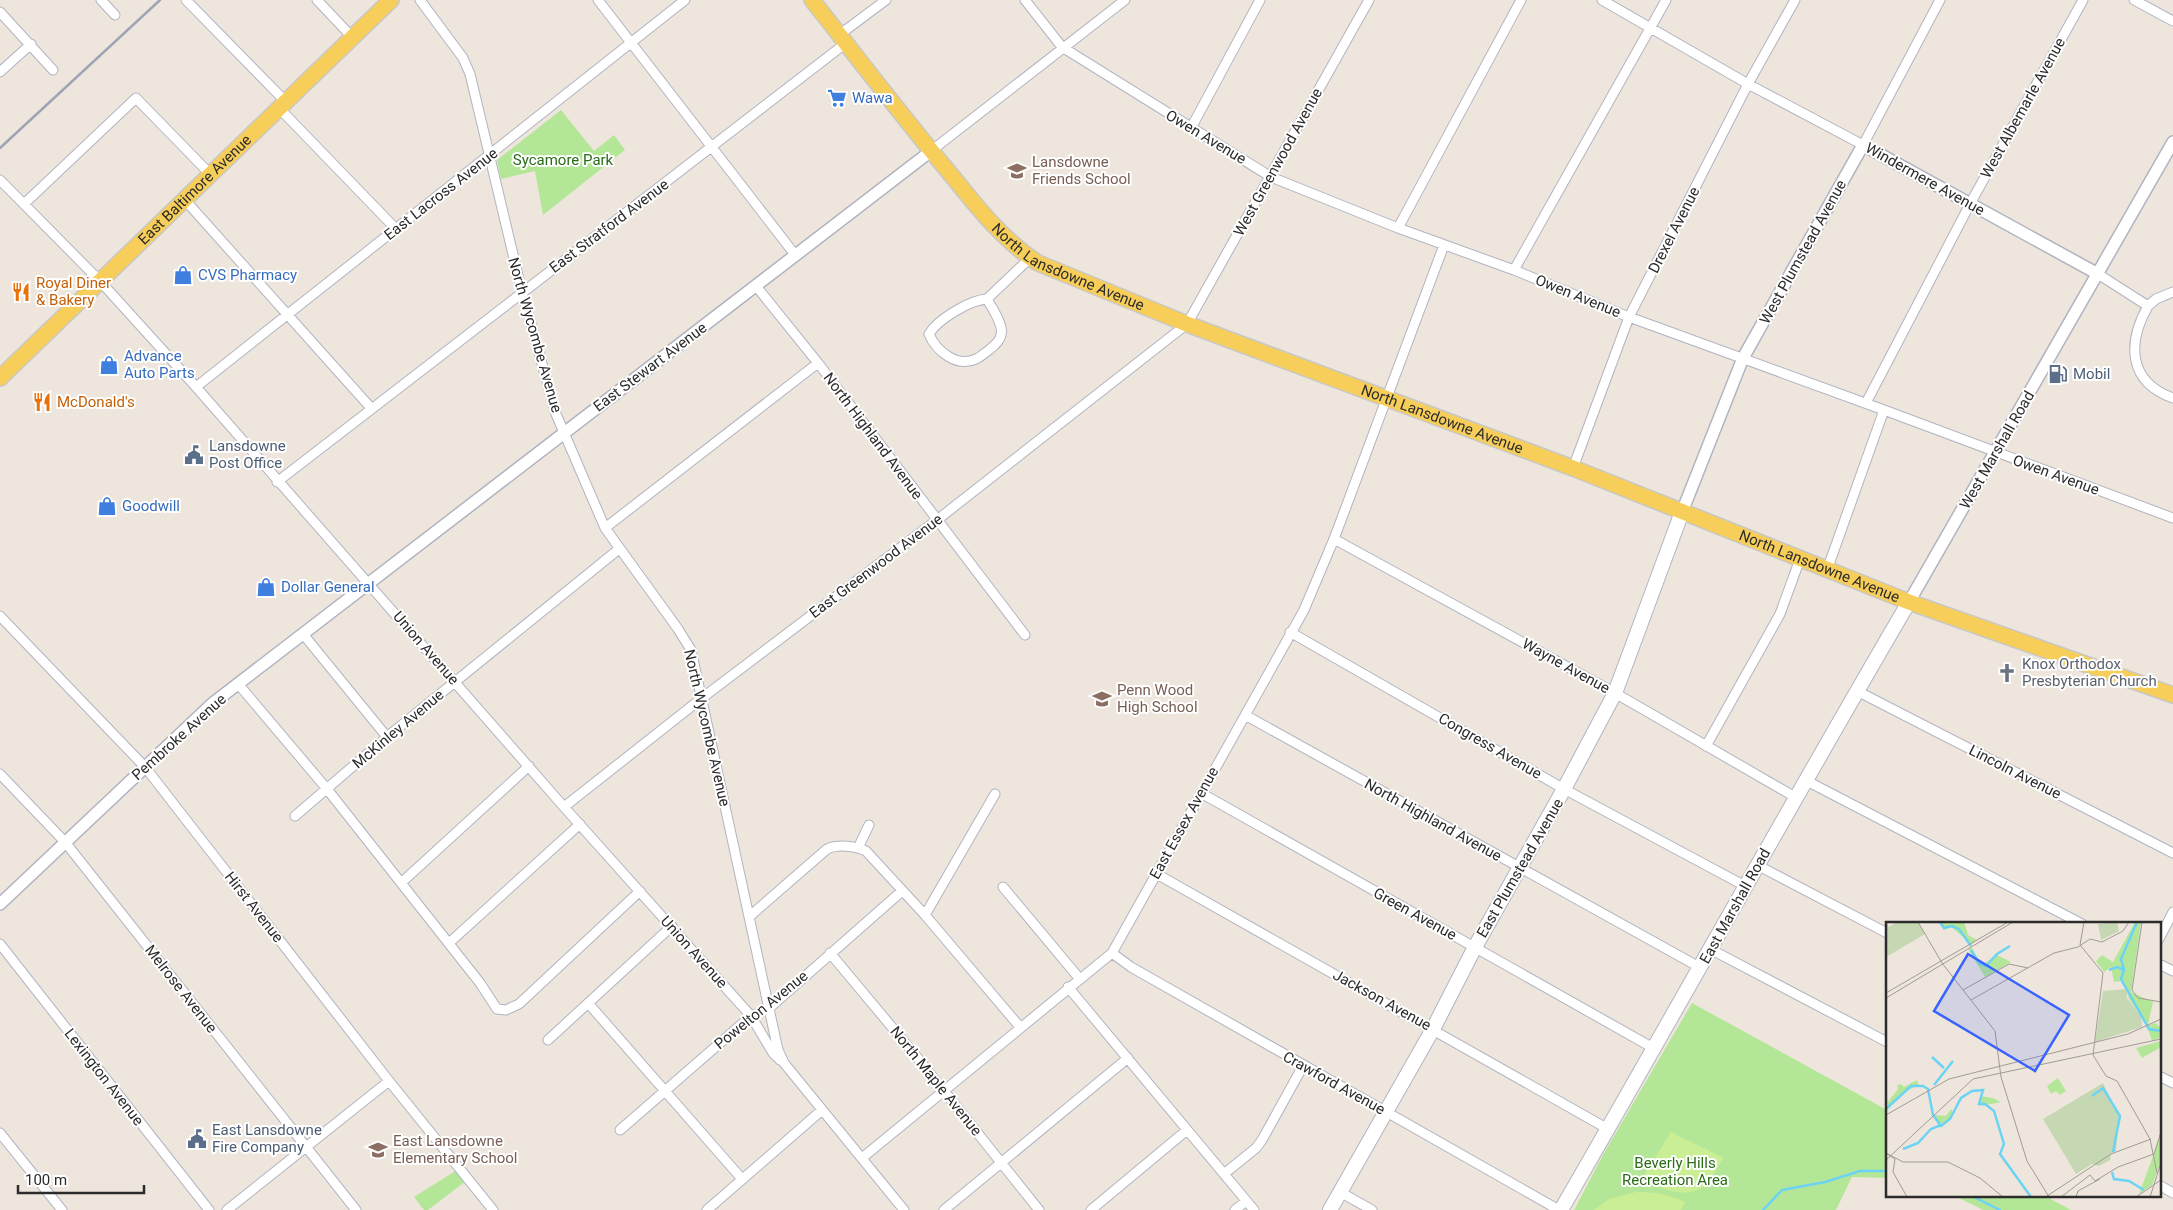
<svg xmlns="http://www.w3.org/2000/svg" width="2173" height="1210" font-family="Roboto,sans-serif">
<rect width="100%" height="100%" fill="#eee6dd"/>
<!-- green -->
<path fill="#b4e697" d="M561,110L594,151L614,135L625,150L543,215L535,171L501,179L497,160Z
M1692,1003L1887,1110V1178L1852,1177L1836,1210H1574L1604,1153Z
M457,1170L466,1181L428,1210H424L414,1197Z
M1955,1196H2045L2071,1210H1983Z"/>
<!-- pitch -->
<path fill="#caee93" d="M1671,1132L1724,1158C1718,1166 1713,1177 1706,1184C1689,1201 1660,1189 1642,1178Z
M1636,1192C1654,1192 1668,1194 1685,1202L1681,1210H1594L1609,1199Z"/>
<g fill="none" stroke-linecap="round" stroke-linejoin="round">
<!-- stream -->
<path stroke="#6cd3f4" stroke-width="2.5" d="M1972,1196L2000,1210
M1763,1210L1782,1190L1825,1182L1860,1171H1887"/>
<!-- minor casing -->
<g stroke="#b1b4c0" stroke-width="11">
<path id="minor" d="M101,0L115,15
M186,0L286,102
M317,0L352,37
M420,0L463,58L470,74L522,292L556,414L605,528L678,629L691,650L778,1050L784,1063L904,1210
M598,0L796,256
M1025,0L1062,47L1271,177L1398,228L1514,270L1629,317L1884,410L2173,518
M1602,0L1748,84L1863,145L1940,0
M2134,0L2173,21
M0,12L53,70
M839,35L886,0
M0,72L31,44
M279,108L396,229
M1191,128L1260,0
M931,151L1125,0
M0,180L100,281L196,387L564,807L751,1016L773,1053L780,1060
M185,200L371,408
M24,204L136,98L211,175
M1398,228L1521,0
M1514,270L1666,0
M2098,274L2148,306C2127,343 2128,382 2173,398
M756,286L818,363L1025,635
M987,299C992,308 1004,325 1001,335C1000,341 994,346 989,350C985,353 980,357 976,359C957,368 936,351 929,334C938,319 970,300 987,299L1030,258
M2148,306L2156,299L2173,292
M196,387L685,0
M1866,403L1970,204L2083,0
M1573,468L1629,317L1748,84L1795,0
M277,482L846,43
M605,528L818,363
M1334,539L1615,693L1795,797
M1827,570L1884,410
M0,616L145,767L389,1081L493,1210
M1290,632L1564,789L1745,886
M303,634L387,737
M239,685L327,789L480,983L497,1009L506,1010L519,1004L640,891
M1857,691L2173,853
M1245,715L1701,968
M1706,746L1780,614L1800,559
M0,774L65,842L356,1210
M1805,780L2082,924
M1201,793L1655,1049
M564,807L702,698L937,520L1187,324L1369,0
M295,816L387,737L619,549
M858,848L869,825
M1757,865L1887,933
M1155,873L1608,1129
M401,883L529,766
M1003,887L1079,978
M925,915L995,794
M750,916L827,849C838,844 856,846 866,851L925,915L1020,1027
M2159,939L2173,912
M449,943L580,824
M0,944L209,1210
M1710,949L1887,1042
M830,953L916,1056L1039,1210
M1112,953L1131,967L1559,1210
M2159,964L2173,971
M1068,987L1254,1210
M588,1003L742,1179
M548,1040L672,926
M2159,1076L2173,1083
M620,1130L751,1016L768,1009L902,891
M0,1133L62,1210
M862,1158L1112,953L1304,610L1334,539L1444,245
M1224,1174L1256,1148L1262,1140L1303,1066
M2159,1185L2173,1193
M1340,1192L1372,1210
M227,1210L389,1081
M707,1210L822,1110
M944,1210L1128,1058
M1091,1210L1187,1130
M1235,1210L1246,1201"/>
</g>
<!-- tertiary casing -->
<g stroke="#b1b4c0" stroke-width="14">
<path id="tertiary" d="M1682,512L1743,358L1863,145L2098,274
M1909,602L2173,142
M0,904L213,703L931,151"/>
</g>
<!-- secondary casing -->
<g stroke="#b1b4c0" stroke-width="16">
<path id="secondary" d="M1330,1210L1433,1029L1475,947L1564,789L1615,693L1682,512
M1561,1210C1678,1008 1791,803 1909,602"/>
</g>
<!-- primary casing -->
<g stroke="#c8c8c8" stroke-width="18">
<g id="primary">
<path id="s1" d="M812,0C857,57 901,115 948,171C975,204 1001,239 1038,263L1187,324L1573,468L1909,602L2173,695"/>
<path id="s2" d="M0,378L391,0"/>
</g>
</g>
<!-- minor -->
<use href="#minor" stroke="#fff" stroke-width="9"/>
<!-- tertiary -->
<use href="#tertiary" stroke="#fff" stroke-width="11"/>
<!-- secondary -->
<use href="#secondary" stroke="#fff" stroke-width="14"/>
<!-- primary -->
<use href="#primary" stroke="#f7ce59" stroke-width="15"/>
<!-- rail -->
<path stroke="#9fa3b6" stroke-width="2.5" d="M0,148L160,0"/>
</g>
<!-- icons -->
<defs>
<g id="supermarket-bare" transform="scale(1.5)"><path d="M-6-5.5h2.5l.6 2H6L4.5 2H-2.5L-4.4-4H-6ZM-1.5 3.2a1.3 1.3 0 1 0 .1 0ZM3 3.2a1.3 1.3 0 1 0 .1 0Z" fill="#3f7fe0" stroke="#fff" stroke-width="2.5" paint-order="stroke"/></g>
<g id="school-bare" transform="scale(1.5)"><path d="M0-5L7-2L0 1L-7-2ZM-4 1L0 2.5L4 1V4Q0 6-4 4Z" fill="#8d6e63" stroke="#fff" stroke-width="2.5" paint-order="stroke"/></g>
<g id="shop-bare" transform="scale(1.5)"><path d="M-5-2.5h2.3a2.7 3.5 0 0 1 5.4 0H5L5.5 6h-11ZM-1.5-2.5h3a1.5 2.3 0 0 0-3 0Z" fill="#3f7fe0" stroke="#fff" stroke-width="2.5" paint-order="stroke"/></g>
<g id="restaurant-bare" transform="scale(1.5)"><path d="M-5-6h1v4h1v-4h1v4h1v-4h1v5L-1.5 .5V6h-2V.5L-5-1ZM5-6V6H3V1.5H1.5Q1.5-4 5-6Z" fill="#e8710a" stroke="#fff" stroke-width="2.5" paint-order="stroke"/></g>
<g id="fuel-bare" transform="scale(1.5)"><path d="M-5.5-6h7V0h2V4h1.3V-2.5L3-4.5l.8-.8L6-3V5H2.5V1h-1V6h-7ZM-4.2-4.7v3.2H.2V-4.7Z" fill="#5c6f8a" stroke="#fff" stroke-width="2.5" paint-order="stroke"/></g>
<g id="civic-bare" transform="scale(1.5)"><path d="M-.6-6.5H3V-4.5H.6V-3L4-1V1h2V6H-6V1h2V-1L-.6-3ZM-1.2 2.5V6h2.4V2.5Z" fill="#5c6f8a" stroke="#fff" stroke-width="2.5" paint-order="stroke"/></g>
<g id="church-bare" transform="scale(1.5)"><path d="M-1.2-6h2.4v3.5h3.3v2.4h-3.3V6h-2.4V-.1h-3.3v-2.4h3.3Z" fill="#6b7280" stroke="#fff" stroke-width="2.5" paint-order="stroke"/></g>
</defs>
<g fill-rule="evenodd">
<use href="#supermarket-bare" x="837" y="98"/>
<use href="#school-bare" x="1017" y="171"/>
<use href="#shop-bare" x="183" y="275"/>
<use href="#restaurant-bare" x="21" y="292"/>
<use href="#shop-bare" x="109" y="365"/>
<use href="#fuel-bare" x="2058" y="374"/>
<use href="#restaurant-bare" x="42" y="402"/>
<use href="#civic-bare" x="194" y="455"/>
<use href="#shop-bare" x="107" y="506"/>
<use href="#shop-bare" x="266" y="587"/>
<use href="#church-bare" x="2007" y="673"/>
<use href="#school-bare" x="1102" y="699"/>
<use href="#civic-bare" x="197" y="1139"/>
<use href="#school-bare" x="378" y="1150"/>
</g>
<g text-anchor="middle" stroke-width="4" stroke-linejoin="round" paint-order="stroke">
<!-- shop labels -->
<g font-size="15" fill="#366cbe" stroke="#fff" text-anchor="start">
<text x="852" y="103">Wawa</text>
<text x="198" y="280">CVS Pharmacy</text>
<text x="124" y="361">Advance<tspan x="124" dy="17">Auto Parts</tspan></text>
<text x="122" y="511">Goodwill</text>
<text x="281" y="592">Dollar General</text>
</g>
<!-- street labels -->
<g font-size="15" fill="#2b2b2b" stroke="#fff">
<text transform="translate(2023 108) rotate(-61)" y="5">West Albemarle Avenue</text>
<text transform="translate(1206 137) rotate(31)" y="5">Owen Avenue</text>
<text transform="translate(1278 162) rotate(-61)" y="5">West Greenwood Avenue</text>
<text transform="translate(1925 179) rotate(29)" y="5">Windermere Avenue</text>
<text dy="5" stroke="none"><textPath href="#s2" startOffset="271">East Baltimore Avenue</textPath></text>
<text transform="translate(441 194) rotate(-38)" y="5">East Lacross Avenue</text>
<text transform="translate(609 226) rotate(-37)" y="5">East Stratford Avenue</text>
<text transform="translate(1674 230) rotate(-63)" y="5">Drexel Avenue</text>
<text transform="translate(1803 252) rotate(-61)" y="5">West Plumstead Avenue</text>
<text dy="5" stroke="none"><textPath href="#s1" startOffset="376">North Lansdowne Avenue</textPath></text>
<text transform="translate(1578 296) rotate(22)" y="5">Owen Avenue</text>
<text transform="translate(535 335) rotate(74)" y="5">North Wycombe Avenue</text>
<text transform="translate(650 367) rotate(-37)" y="5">East Stewart Avenue</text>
<text dy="5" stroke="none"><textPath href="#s1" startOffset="781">North Lansdowne Avenue</textPath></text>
<text transform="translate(873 436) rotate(53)" y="5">North Highland Avenue</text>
<text transform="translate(1997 450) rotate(-60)" y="5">West Marshall Road</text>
<text transform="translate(2056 475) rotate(20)" y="5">Owen Avenue</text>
<text transform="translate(876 566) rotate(-37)" y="5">East Greenwood Avenue</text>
<text dy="5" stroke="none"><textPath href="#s1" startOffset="1186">North Lansdowne Avenue</textPath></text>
<text transform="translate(426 648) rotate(49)" y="5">Union Avenue</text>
<text transform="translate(1566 666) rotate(29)" y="5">Wayne Avenue</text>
<text transform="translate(707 728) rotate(77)" y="5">North Wycombe Avenue</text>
<text transform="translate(398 729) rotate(-40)" y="5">McKinley Avenue</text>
<text transform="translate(179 737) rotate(-42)" y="5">Pembroke Avenue</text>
<text transform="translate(1490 746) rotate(30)" y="5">Congress Avenue</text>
<text transform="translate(2015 772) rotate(27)" y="5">Lincoln Avenue</text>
<text transform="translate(1433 820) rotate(29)" y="5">North Highland Avenue</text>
<text transform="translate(1184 823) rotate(-61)" y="5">East Essex Avenue</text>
<text transform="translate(1520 868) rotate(-60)" y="5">East Plumstead Avenue</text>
<text transform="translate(1735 906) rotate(-61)" y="5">East Marshall Road</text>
<text transform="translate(254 907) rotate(52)" y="5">Hirst Avenue</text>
<text transform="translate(1415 914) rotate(29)" y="5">Green Avenue</text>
<text transform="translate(694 952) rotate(48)" y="5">Union Avenue</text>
<text transform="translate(181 989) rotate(52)" y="5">Melrose Avenue</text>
<text transform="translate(1382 1000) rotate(29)" y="5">Jackson Avenue</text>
<text transform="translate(761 1010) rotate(-39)" y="5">Powelton Avenue</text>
<text transform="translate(104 1077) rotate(52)" y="5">Lexington Avenue</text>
<text transform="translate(936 1081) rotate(51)" y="5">North Maple Avenue</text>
<text transform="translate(1334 1083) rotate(29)" y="5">Crawford Avenue</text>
</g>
<!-- park labels -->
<g font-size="15" fill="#2b6c17" stroke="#fff">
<text x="563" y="165">Sycamore Park</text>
<text x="1675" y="1168">Beverly Hills<tspan x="1675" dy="17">Recreation Area</tspan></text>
</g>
<!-- education labels -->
<g font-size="15" fill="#785e54" stroke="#fff" text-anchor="start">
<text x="1032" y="167">Lansdowne<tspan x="1032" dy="17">Friends School</tspan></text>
<text x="1117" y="695">Penn Wood<tspan x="1117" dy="17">High School</tspan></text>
<text x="393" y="1146">East Lansdowne<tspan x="393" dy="17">Elementary School</tspan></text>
</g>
<!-- food labels -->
<g font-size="15" fill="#c56008" stroke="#fff" text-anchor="start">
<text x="36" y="288">Royal Diner<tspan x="36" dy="17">&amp; Bakery</tspan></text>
<text x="57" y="407">McDonald's</text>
</g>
<!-- service labels -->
<g font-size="15" fill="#4e5e75" stroke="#fff" text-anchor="start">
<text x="2073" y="379">Mobil</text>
<text x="209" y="451">Lansdowne<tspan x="209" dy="17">Post Office</tspan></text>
<text x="212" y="1135">East Lansdowne<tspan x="212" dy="17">Fire Company</tspan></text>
</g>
<!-- worship labels -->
<g font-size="15" fill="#5b616d" stroke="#fff" text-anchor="start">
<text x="2022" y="669">Knox Orthodox<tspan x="2022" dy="17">Presbyterian Church</tspan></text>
</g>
</g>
<!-- overview -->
<g transform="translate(1886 922)">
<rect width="275" height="275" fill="#eee6dd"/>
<path d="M54,0H78L82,13L91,18L86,22L65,5L58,8ZM249,0H255L245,70L267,80L262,103L243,77L241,66L235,59L228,60L225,45L218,50L210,39L216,33L227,40ZM85,25L96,43L111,33L125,40L99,55L82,27ZM269,101L275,106V115L266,119L261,104ZM275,119V125L256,136L250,126ZM172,156L180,169L174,173L170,169L165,172L161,164ZM31,158L33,163L20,169L3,185L1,181L12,167L11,163L15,162L18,165ZM95,174L107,176L115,180L95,184ZM65,187L67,191L61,200L52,202L48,193L60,194ZM275,213V240L266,263L253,272Z" fill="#b4e697"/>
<path d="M0,0L3,5L10,0H32L39,12L0,35ZM231,0L233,9L215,18L212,2ZM241,67V76L255,94L256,105L209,120L217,69ZM217,161L233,194L230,229L225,232L224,238L213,244L206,242L190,252L157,197Z" fill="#c6d8b3"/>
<path fill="none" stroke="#6cd3f4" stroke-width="2.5" d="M54,0L58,6L66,4L73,7L85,24M251,0L235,37L238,48L235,57L263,107L275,109M85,28L93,41L100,44L111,32L124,24M223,48L231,45L238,48M46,135L58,146M48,163L67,139M206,174L217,166L234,194L227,230M0,187L25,164H37L42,167L47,193L55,204L64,197L75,176L86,169L97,168L93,182H99L108,189L118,222L114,232L145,275M17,227L32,221L45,207L55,203M226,250L228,257L243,259L258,268"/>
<path fill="none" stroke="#a09b96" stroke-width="1" d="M32,0L56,41L109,109L115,155L141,239L163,275M198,0L194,23L217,51L207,133L220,154L231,159L264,217L271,251M256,0L246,68L252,76L275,80M77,68L123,42L142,46M0,71L122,0M0,76L127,0M85,78L168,31L192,25L204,17L216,20L237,9L243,0M0,193L63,157L242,112L275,97M0,231L17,240H62L94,256L117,275M0,231L9,237L7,250L21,275M0,238L87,157L275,117M161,274L225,232L265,217M175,275L204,253L209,259L232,245L268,232L275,210M190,275L192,269L214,257M250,275L275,258M264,275L275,241"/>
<path fill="#3963ff" fill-opacity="0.15" stroke="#3963ff" stroke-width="2.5" d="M82,32L183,93L149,149L48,89Z"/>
<rect width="275" height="275" fill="none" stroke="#2b2b2b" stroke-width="2.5"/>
</g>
<!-- scale -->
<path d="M18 1185v8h126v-8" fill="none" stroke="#2b2b2b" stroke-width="2.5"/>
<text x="25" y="1185" font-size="15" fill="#2b2b2b" stroke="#ffffff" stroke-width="4" paint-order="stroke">100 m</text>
</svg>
